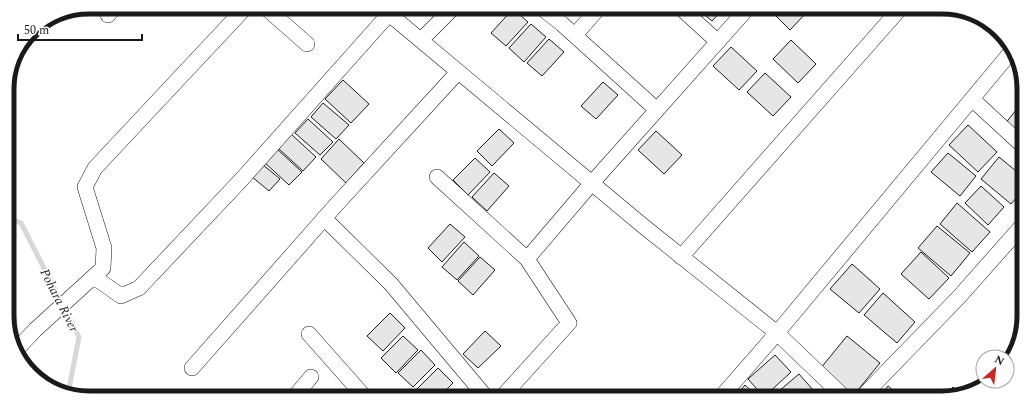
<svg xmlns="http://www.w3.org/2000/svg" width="1031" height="405" font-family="Spectral,serif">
<rect width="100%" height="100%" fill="#fff"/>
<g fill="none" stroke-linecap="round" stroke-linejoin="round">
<!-- stream -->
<path stroke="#d7d7d7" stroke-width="5" d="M8,218L21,223L79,337L68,394"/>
</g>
<!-- building -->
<path fill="#e6e6e6" stroke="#1a1a1a" d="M513,9L528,22L506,46L491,33Z
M699,10H722L712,21Z
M770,10L808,11L790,30Z
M531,24L546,37L524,62L509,48Z
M549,39L564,52L542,76L527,63Z
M791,40L816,64L798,83L773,59Z
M731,47L757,71L739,90L713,66Z
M1018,67L1023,78V80L1013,72Z
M765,73L791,97L773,116L747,92Z
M343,80L369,104L351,123L325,99Z
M603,82L618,95L596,119L581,106Z
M1023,101L1022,138L1005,124Z
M323,103L349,125L336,139L311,117Z
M308,119L333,142L320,155L295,133Z
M968,125L997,152L978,172L949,145Z
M499,129L514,143L492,166L477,151Z
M656,131L682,155L664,174L638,150Z
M291,134L316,157L303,171L278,148Z
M339,139L364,163L346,183L321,159Z
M277,149L302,172L289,185L264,162Z
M948,153L976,176L960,196L931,172Z
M999,157L1022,176V191L1011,204L981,179Z
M475,158L490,172L468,195L453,180Z
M262,164L280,179L269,191L251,176Z
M494,173L509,186L487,211L472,197Z
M981,186L1004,207L988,225L965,203Z
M957,203L990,232L972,252L940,224Z
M450,224L465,237L442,262L428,248Z
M937,226L970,253L951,276L918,248Z
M464,242L479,256L457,280L442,267Z
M921,252L949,278L929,299L901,274Z
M480,257L495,270L473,295L458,281Z
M852,264L880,289L859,313L830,289Z
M883,293L915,322L897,343L864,315Z
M390,313L405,328L383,351L367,336Z
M485,331L501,346L478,368L463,354Z
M403,336L418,350L396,373L381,358Z
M847,336L880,363L853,396L820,369Z
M421,350L435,365L413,387L398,373Z
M775,355L791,372L764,397L748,379Z
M438,368L453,383L441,395H420L415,391Z
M799,374L814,391L807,397H772Z
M745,385L758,397H735Z
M888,386L902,398H879Z
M953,387L959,393L944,398Z
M818,392L823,397H812Z"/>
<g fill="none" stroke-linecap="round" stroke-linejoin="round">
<!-- minor casing -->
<g stroke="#1a1a1a" stroke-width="16">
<path id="minor" d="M266,8L307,44
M382,8L642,225L777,333L844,397
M543,9L562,24L657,110
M683,10L718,42
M108,15L115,7
M575,35L597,10
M421,40L452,9
M972,99L1022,145
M437,177L527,259
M324,218L391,284L485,396
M681,257L898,11
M94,277L121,296L139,288L242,179L389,14
M309,334L363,395
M17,349L35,330L103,268L104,248L85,187L95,168L245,8
M192,368L336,205L458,72
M296,395L311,377
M503,396L569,323L527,259L591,184L746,10
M721,397L777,333L1011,52
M862,397L959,297L1021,227"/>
</g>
<!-- minor -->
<use href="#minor" stroke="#fff" stroke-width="15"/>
</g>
<g text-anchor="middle" stroke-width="3" stroke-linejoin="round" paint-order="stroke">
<!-- water labels -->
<g font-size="13" font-style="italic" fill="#1a1a1a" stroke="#fff">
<text transform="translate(60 300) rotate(63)" y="5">Pohara River</text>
</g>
</g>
<!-- crop -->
<path d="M0 0H1031V405H0ZM89 14H942A75 75 0 0 1 1017 89V316A75 75 0 0 1 942 391H89A75 75 0 0 1 14 316V89A75 75 0 0 1 89 14Z" fill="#fff" fill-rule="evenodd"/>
<path fill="none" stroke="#1a1a1a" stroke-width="5" d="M89 14H942A75 75 0 0 1 1017 89V316A75 75 0 0 1 942 391H89A75 75 0 0 1 14 316V89A75 75 0 0 1 89 14Z"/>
<!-- north arrow -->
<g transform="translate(995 369) rotate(28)"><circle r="19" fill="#ffffff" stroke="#a3a3a3"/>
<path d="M0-3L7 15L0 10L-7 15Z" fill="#c62828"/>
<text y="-6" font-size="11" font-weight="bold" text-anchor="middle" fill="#1a1a1a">N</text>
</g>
<!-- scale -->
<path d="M18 34v6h124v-6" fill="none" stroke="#1a1a1a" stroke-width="2"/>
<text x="24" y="34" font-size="12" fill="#1a1a1a" stroke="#ffffff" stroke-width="3" paint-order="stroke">50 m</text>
</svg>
